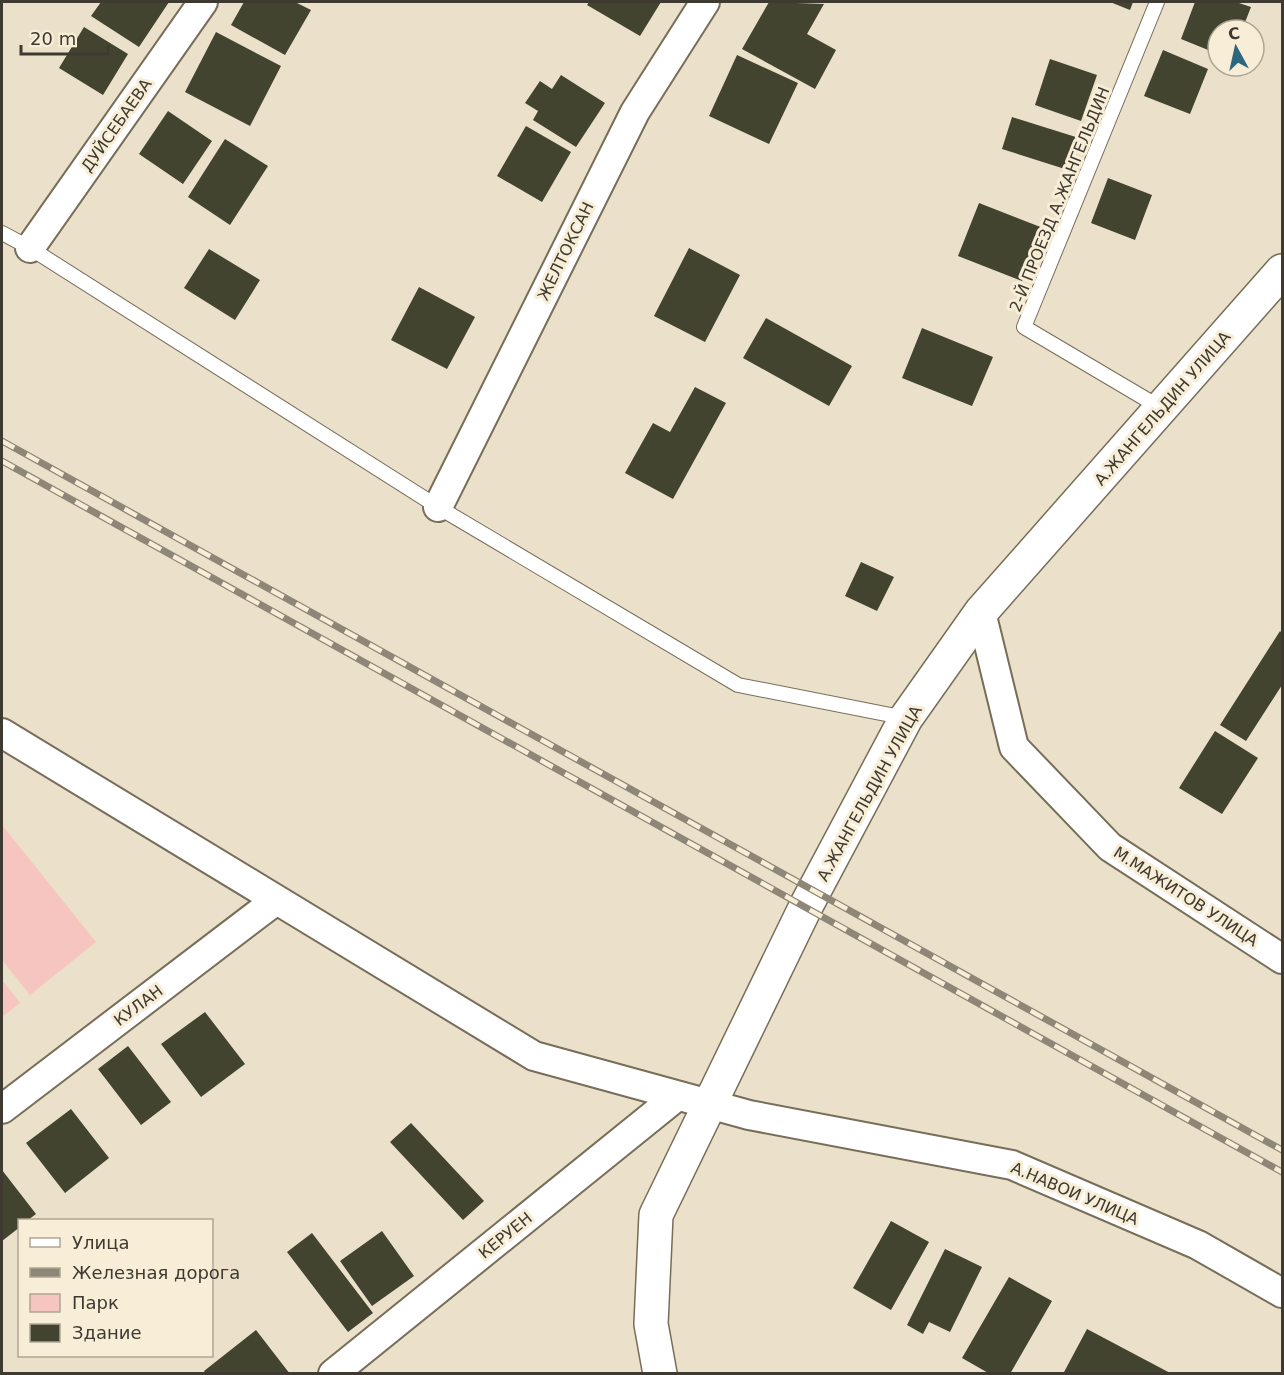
<svg xmlns="http://www.w3.org/2000/svg" width="1284" height="1375" font-family="'DejaVu Sans',sans-serif">
<rect width="100%" height="100%" fill="#ebe0c9"/>
<!-- green -->
<path fill="#f7c5bf" d="M2,825L96,942L30,995L2,960Z
M2,980L20,1003L2,1017Z"/>
<!-- building -->
<path fill="#424430" d="M101,2H169L139,47L91,16Z
M244,2H295L311,10L285,55L231,25Z
M589,2H661L640,36L587,5Z
M769,2L824,4L807,34L836,50L815,89L742,49Z
M1110,2H1133L1130,10Z
M1195,2H1236L1251,7L1242,30H1218V54L1181,39Z
M84,27L128,54L103,95L59,68Z
M216,32L281,66L250,126L185,92Z
M1163,50L1208,69L1190,114L1144,96Z
M737,55L798,83L769,144L709,116Z
M1050,59L1097,75L1081,121L1035,105Z
M561,75L605,103L576,147L533,120L538,111L525,103L540,81L552,89Z
M168,111L212,141L183,184L139,154Z
M1012,117L1079,138L1068,170L1002,149Z
M526,126L571,152L542,202L497,176Z
M225,139L268,166L230,225L188,197Z
M1108,178L1152,195L1135,240L1091,223Z
M979,203L1043,228L1022,281L958,256Z
M689,248L740,275L705,342L654,316Z
M209,249L260,280L235,320L184,288Z
M419,287L475,317L447,369L391,340Z
M766,318L852,366L829,406L743,358Z
M922,328L993,357L972,406L902,378Z
M695,387L726,403L673,499L625,473L653,423L670,432Z
M861,562L894,577L877,611L845,596Z
M1280,631L1282,633V685L1246,741L1220,725Z
M1215,731L1258,758L1222,814L1179,788Z
M205,1012L245,1064L201,1097L161,1044Z
M128,1046L171,1102L141,1125L98,1069Z
M71,1109L109,1158L65,1193L26,1143Z
M411,1123L484,1201L463,1220L390,1142Z
M2,1170L36,1214L28,1220H20V1227L2,1241Z
M891,1221L929,1242L891,1310L853,1288Z
M382,1231L414,1276L372,1306L340,1261Z
M312,1233L373,1313L348,1332L287,1252Z
M945,1249L982,1267L950,1332L929,1322L923,1334L907,1325Z
M1009,1277L1052,1301L1010,1374H990L962,1358Z
M1087,1329L1172,1374H1063Z
M256,1330L290,1374H206L204,1371Z"/>
<g fill="none" stroke-linecap="round" stroke-linejoin="round">
<!-- lane casing -->
<g stroke="#776d59" stroke-width="16">
<path id="lane" d="M1157,2L1024,327L1161,408
M2,233L30,248L438,507L738,685L906,718"/>
</g>
<!-- street casing -->
<g stroke="#776d59" stroke-width="32">
<path id="street" d="M30,248L203,2
M438,507L635,112L705,2
M981,612L1014,747L1110,847L1282,959
M2,733L534,1056L749,1115L1012,1165L1198,1245L1282,1293
M2,1109L275,901
M333,1374L676,1097"/>
</g>
<!-- secondary casing -->
<g stroke="#776d59" stroke-width="36">
<path id="secondary" d="M660,1374L651,1324L656,1215L806,906L906,718L981,612L1282,271"/>
</g>
<!-- lane -->
<use href="#lane" stroke="#fff" stroke-width="14"/>
<!-- street -->
<use href="#street" stroke="#fff" stroke-width="28"/>
<!-- secondary -->
<use href="#secondary" stroke="#fff" stroke-width="33"/>
<!-- rail casing -->
<g stroke="#8e8677" stroke-width="7">
<path id="rail" d="M2,441L1282,1150
M2,461L1282,1172"/>
</g>
<!-- rail -->
<use href="#rail" stroke="#f8edd6" stroke-width="4.5" stroke-dasharray="14" stroke-linecap="butt"/>
</g>
<g text-anchor="middle" stroke-width="6" stroke-linejoin="round" paint-order="stroke">
<!-- street labels -->
<g font-size="16" fill="#3e3a31" stroke="#f8edd6">
<text transform="translate(116 125) rotate(-55)" y="6">ДУЙСЕБАЕВА</text>
<text transform="translate(1059 199) rotate(-68)" y="6">2-Й ПРОЕЗД А.ЖАНГЕЛЬДИН</text>
<text transform="translate(565 251) rotate(-64)" y="6">ЖЕЛТОКСАН</text>
<text transform="translate(1162 408) rotate(-49)" y="6">А.ЖАНГЕЛЬДИН УЛИЦА</text>
<text transform="translate(869 793) rotate(-61)" y="6">А.ЖАНГЕЛЬДИН УЛИЦА</text>
<text transform="translate(1186 896) rotate(33)" y="6">М.МАЖИТОВ УЛИЦА</text>
<text transform="translate(138 1005) rotate(-37)" y="6">КУЛАН</text>
<text transform="translate(1075 1193) rotate(23)" y="6">А.НАВОИ УЛИЦА</text>
<text transform="translate(505 1235) rotate(-39)" y="6">КЕРУЕН</text>
</g>
</g>
<!-- border -->
<rect width="1284" height="1375" fill="none" stroke="#3e3a31" stroke-width="6"/>
<!-- legend -->
<rect x="18" y="1219" width="195" height="138" fill="#f8edd6" stroke="#aea594" stroke-width="1.5"/>
<rect x="30" y="1238" width="30" height="9" fill="#ffffff" stroke="#aea594" stroke-width="1.5"/>
<text x="72" y="1249" font-size="18" fill="#3e3a31">Улица</text>
<rect x="30" y="1268" width="30" height="9" fill="#8e8677" stroke="#aea594" stroke-width="1.5"/>
<text x="72" y="1279" font-size="18" fill="#3e3a31">Железная дорога</text>
<rect x="30" y="1294" width="30" height="18" fill="#f7c5bf" stroke="#aea594" stroke-width="1.5"/>
<text x="72" y="1309" font-size="18" fill="#3e3a31">Парк</text>
<rect x="30" y="1324" width="30" height="18" fill="#424430" stroke="#aea594" stroke-width="1.5"/>
<text x="72" y="1339" font-size="18" fill="#3e3a31">Здание</text>
<!-- north arrow -->
<g transform="translate(1236 48) rotate(352)"><circle r="28" fill="#f8edd6" stroke="#aea594" stroke-width="1.5"/>
<path d="M0-4.5L10 22L0 15L-10 22Z" fill="#2c6780"/>
<text y="-9" font-size="16" font-weight="bold" text-anchor="middle" fill="#3e3a31">С</text>
</g>
<!-- scale -->
<path d="M21 45v9h87v-9" fill="none" stroke="#3e3a31" stroke-width="3"/>
<text x="30" y="45" font-size="18" fill="#3e3a31" stroke="#f8edd6" stroke-width="4.5" paint-order="stroke">20 m</text>
</svg>
